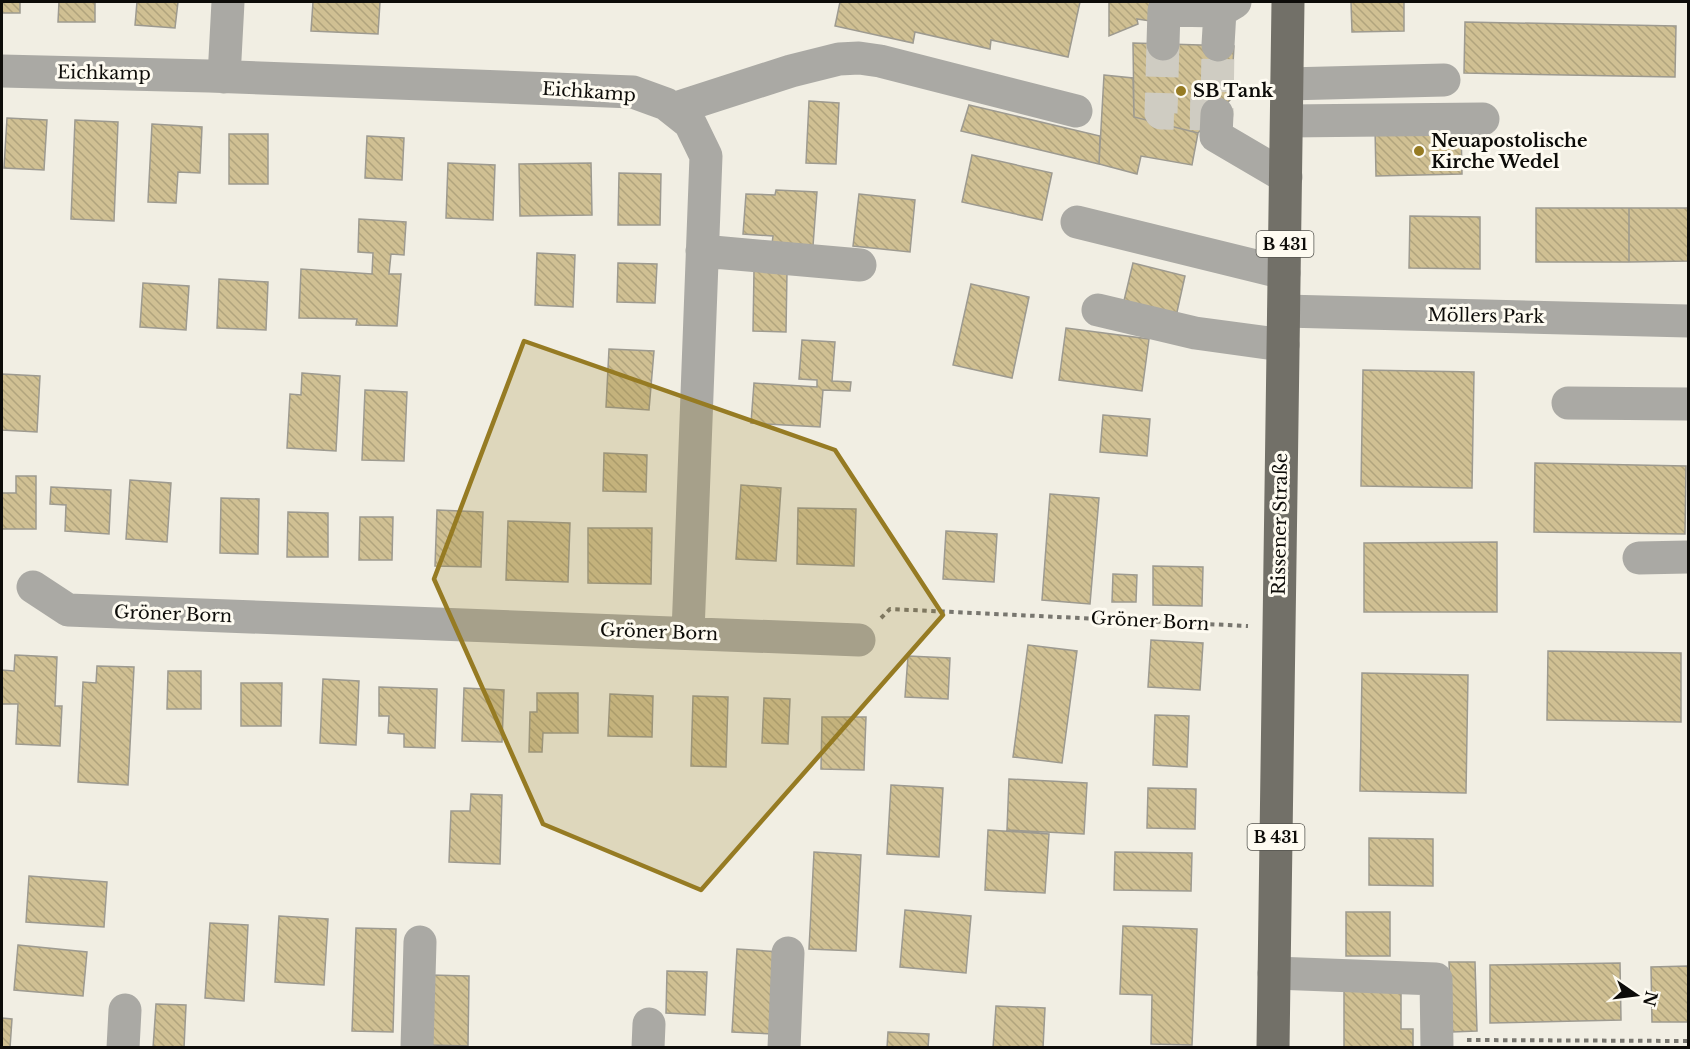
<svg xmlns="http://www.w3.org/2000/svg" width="1690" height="1049" font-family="'Libre Baskerville',serif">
<defs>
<pattern id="building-back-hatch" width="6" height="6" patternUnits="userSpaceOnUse" patternTransform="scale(1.5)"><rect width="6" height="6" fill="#d0c093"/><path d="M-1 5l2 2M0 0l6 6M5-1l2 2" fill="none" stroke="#b1a47d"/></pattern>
</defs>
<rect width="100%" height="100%" fill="#f1eee3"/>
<!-- building -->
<path fill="url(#building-back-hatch)" stroke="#9d9a90" stroke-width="1.5" d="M2,2H20V13H2Z
M59,2H95V22H58Z
M137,2H178L175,28L135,25Z
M313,2H380L378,34L311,31Z
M840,2H1080L1068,57L991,40L990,49L915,32L913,43L835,26Z
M1109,2H1151L1150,21L1137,19L1138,24L1109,36Z
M1351,2H1404V31L1352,32Z
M1465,22L1676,26L1675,77L1464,73Z
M1133,43L1234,46L1231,99L1198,133L1134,117Z
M1104,75L1133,78L1134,117L1198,133L1192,165L1141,156L1137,174L1099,164Z
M809,101L839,103L836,164L806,163Z
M969,105L1100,136L1099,164L961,131Z
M7,118L47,120L44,170L4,168Z
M75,120L118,122L114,221L71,219Z
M152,124L202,127L200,173L178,172L176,203L148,202Z
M1461,126L1462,174L1376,176L1375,128Z
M229,134H268V184H229Z
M367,136L404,138L402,180L365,178Z
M972,155L1052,173L1042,220L962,202Z
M448,163L495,165L493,220L446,218Z
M591,163L592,215L520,216L519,164Z
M619,173L661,174L660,225H618Z
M776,190L817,192L813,246L772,244L773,236L743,234L746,194L775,195Z
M859,194L915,200L910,252L853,246Z
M1536,208H1629V262H1536Z
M1629,208H1688V261L1629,262Z
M1410,216L1480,217V269L1409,268Z
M359,219L406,222L404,255L391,254L389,274H401L397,326L356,325L357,319L299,318L301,269L372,274L373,253L358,252Z
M537,253L575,255L573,307L535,305Z
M618,263L657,264L655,303L617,302Z
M1133,263L1185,276L1175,321L1122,309Z
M754,270L787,271L786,332L753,331Z
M219,279L268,282L266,330L217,328Z
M143,283L189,286L186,330L140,327Z
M971,284L1029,297L1012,378L953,365Z
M1066,328L1149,339L1142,391L1059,380Z
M802,340L835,342L832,381L851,382L850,391L823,390L820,427L751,423L754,383L817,387V380L799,379Z
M609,349L654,351L649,410L606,407Z
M1363,370L1474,372L1472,488L1361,486Z
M302,373L340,376L336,451L287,448L290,394L301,395Z
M2,374L40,376L37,432L2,430Z
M365,390L407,392L404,461L362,460Z
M1103,415L1150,419L1147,456L1100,452Z
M604,453L647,455L646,492L603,491Z
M1535,463L1686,466L1685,534L1534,532Z
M16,476H36V529H2V493H16Z
M130,480L171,483L167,542L126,539Z
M741,485L781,488L776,561L736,559Z
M51,487L111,490L109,534L65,531L66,505L50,504Z
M1050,494L1099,498L1090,604L1042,600Z
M221,498L259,499L258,554L220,553Z
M798,508L856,509L854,566L797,564Z
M437,510L483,512L481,567L435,566Z
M288,512L328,513V557H287Z
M360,517H393L392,560H359Z
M508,521L570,523L568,582L506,580Z
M588,528H652L651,584L588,583Z
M946,531L997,534L994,582L943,579Z
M1497,542V612H1364V543Z
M1153,566L1203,567L1202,606L1153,605Z
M1113,574L1137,575L1136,602H1112Z
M1151,640L1203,643L1200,690L1148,687Z
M1028,645L1077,651L1062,763L1013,757Z
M1548,651L1681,653V722L1547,720Z
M15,655L57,657L55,706H62L60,746L16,744L18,704H2V670L14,671Z
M908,656L950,658L948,699L905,697Z
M97,666L134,667L128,785L78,782L83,682L96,683Z
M168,671H201V709H167Z
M1362,673L1468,675L1466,793L1360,791Z
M323,679L359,681L356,745L320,743Z
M241,683H282L281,726H241Z
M379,687L437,689L435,748L404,747V734L388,733L389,716H379Z
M464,688L504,690L502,742L462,741Z
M537,693H578V733H543L542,752H529L530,712H537Z
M610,694L653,696L652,737L608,736Z
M693,696L728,697L726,767L691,766Z
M764,698L790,699L788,744L762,743Z
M1155,715L1189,716L1187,767L1153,765Z
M822,717H866L864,770L821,769Z
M1009,779L1087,783L1084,834L1007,830Z
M891,785L943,788L939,857L887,854Z
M1148,788L1196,789L1195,829L1147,828Z
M471,794L502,795L500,864L449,862L451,811H470Z
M988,830L1049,834L1045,893L985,890Z
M1369,838L1433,839V886L1369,885Z
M814,852L861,855L856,951L809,949Z
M1115,852L1192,853L1191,891L1114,890Z
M29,876L107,882L104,927L26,922Z
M905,910L971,916L966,973L900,967Z
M1346,912H1390V956H1346Z
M279,916L328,919L324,985L275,982Z
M210,923L248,925L244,1001L205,998Z
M1123,926L1197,929L1192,1045L1151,1044L1152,995L1120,994Z
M356,928L396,929L393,1032L352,1031Z
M18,945L87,952L83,996L14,990Z
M737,949L781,952L775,1034L732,1032Z
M1449,962H1475L1477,1031L1452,1032Z
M1620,963L1621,1020L1490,1023V965Z
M1688,966V1022H1652L1651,967Z
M667,971L707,972L705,1015L666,1013Z
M430,975L469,976L468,1046L429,1045Z
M1344,983H1401V1029H1413V1048H1344Z
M156,1004L186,1005L184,1048H153Z
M996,1006L1045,1008L1043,1048H993Z
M2,1018L12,1019L10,1048H2Z
M888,1032L929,1034L928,1048H887Z"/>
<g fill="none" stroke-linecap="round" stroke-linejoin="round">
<!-- minor-tunnel -->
<path stroke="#cfccc2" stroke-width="33" stroke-dasharray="33 16" stroke-linecap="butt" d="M1163,44L1161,113L1217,114L1218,45"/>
<!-- path -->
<path stroke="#78766f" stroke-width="4" stroke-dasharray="4.5 4.5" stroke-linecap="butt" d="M881,618L890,609L1248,626
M1467,1040L1688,1041"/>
<!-- minor -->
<path stroke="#aaa9a4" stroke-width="33" d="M1163,44L1164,10L1220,11
M1218,45L1220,11L1235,2
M2,71L209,76L633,92L666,104L690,123L706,156L688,633
M224,77L228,2
M1287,84L1444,80
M673,109L791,71L839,59L859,58L880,61L1076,111
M1217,114L1216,136L1286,177
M1287,121L1483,119
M1077,222L1284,273
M702,251L860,265
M1098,310L1195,333L1283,345
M1284,311L1688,321
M1568,403L1688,404
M1639,558L1688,557
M33,587L68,610L859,640
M1274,973L1436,979L1437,1048
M123,1048L125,1010
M417,1048L420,942
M648,1048L649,1024
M784,1048L788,953"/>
<!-- major -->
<path stroke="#727068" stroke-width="33" d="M1273,1048L1288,2"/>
</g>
<!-- marked area -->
<path fill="#967b23" fill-opacity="0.2" stroke="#967b23" stroke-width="4.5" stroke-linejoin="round" d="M524,341L835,450L943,615L701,890L543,824L434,579Z"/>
<!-- markers -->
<g fill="#967b23" stroke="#fefbf1" stroke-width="2">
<circle cx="1181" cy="91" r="6"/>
<circle cx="1419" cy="151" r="6"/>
</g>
<g text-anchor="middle" stroke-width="6" stroke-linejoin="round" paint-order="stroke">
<!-- shield labels -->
<g fill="#fefbf1" stroke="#55544f" stroke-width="1.5">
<rect x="1256.5" y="231" width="57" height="26" rx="4.5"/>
<rect x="1247.5" y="824" width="57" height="26" rx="4.5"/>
</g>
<g font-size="16" font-weight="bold" fill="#0d0c09">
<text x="1285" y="250">B 431</text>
<text x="1276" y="843">B 431</text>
</g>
<!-- street labels -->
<g font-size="18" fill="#0d0c09" stroke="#fefbf1">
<text transform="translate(104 73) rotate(1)" y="6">Eichkamp</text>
<text transform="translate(589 92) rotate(4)" y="6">Eichkamp</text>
<text transform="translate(1486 316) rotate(1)" y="6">Möllers Park</text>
<text transform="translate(1280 524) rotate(-89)" y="6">Rissener Straße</text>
<text transform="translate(173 614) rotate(2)" y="6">Gröner Born</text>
<text transform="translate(1150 621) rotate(3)" y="6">Gröner Born</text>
<text transform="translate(659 632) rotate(2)" y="6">Gröner Born</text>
</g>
<!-- poi labels -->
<g font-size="18" font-weight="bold" fill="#0d0c09" stroke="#fefbf1" text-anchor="start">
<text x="1193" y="97">SB Tank</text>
<text x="1431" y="147">Neuapostolische<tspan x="1431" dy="21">Kirche Wedel</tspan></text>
</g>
</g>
<!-- border -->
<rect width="1690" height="1049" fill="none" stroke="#0d0c09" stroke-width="6"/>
<!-- north arrow -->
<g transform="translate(1636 995) rotate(104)" stroke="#fefbf1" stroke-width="4.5" paint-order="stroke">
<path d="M0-4.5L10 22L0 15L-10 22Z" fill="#0d0c09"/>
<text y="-9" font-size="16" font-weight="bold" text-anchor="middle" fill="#0d0c09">N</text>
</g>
</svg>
